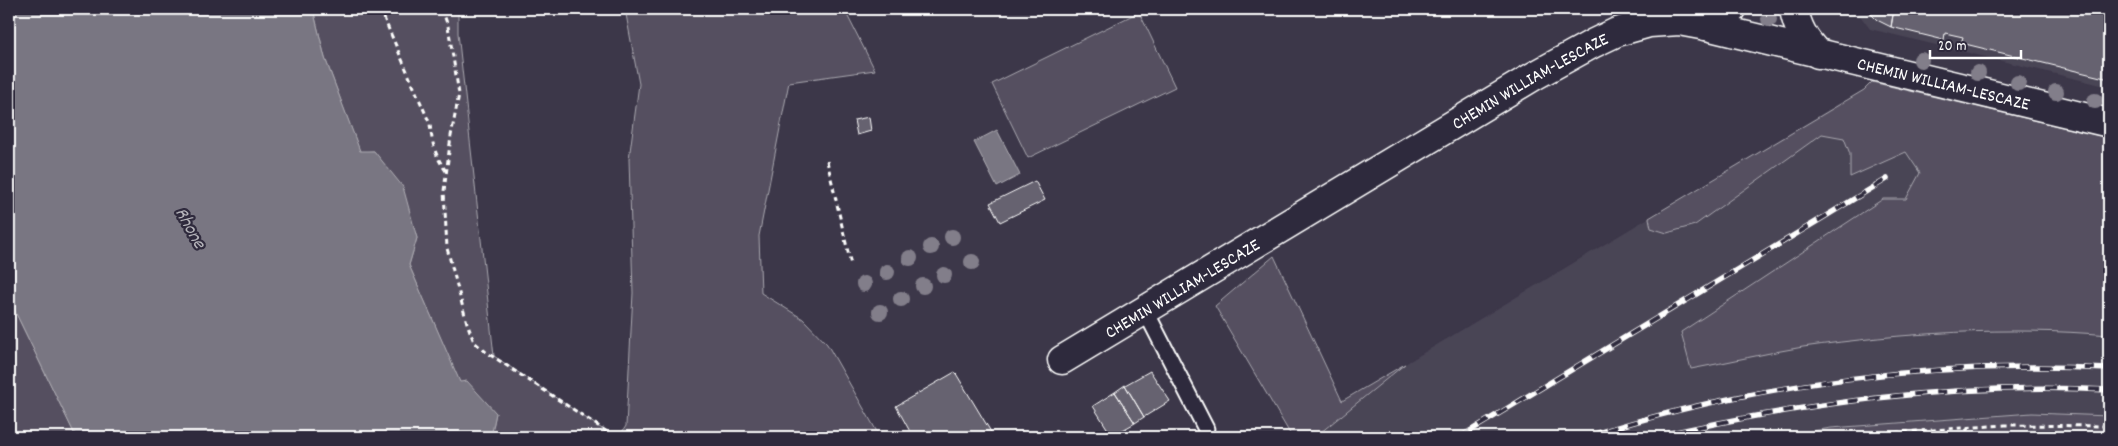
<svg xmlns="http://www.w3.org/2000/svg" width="2118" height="446" font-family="Dekko,sans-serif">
<rect width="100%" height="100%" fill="#3c3749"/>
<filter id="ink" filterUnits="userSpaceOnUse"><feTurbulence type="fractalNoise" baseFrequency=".02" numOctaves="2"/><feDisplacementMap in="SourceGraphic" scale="10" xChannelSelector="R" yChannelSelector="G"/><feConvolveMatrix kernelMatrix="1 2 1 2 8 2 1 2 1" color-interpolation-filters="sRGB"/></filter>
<g filter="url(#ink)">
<!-- built -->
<path fill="#494455" d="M1855,9H2109V87L1870,29Z
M1845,100L2109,284V416L2032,413L1831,428L1775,437H1315L1405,364Z"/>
<!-- green -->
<path fill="#555060" stroke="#aaa8b0" d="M313,9H458V33L494,356L614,437H520L516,434L491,437L496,413L460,383L409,265L417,238L383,163L374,151L360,152L325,58Z
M625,9H844L875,70L789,82L759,236L761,293L803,319L827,344L880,437H619L626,426L633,293L629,159L639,84Z
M1139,12L1175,87L1028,158L992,84Z
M1872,82L2109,138V335C2008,326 1903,333 1803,347C1766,353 1729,362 1691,369L1681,332L1883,199H1906L1920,173L1906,152L1850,177V154L1844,138L1822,134L1695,225L1667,233L1651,228L1649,218L1864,90Z
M1274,256L1342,401L1405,364L1315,437H1292L1215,306Z
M9,299L76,437H9Z
M2032,413L2109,416V437H1775L1831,428Z"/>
<!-- water -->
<path fill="#797682" stroke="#afadb4" d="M9,9H302L304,12L313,9L325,58L360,151H374L403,187L417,238L409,265L460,382L467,381L496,413L491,437H76L9,299Z
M997,130L1020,175L997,187L974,142Z"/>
<!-- building -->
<path fill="#666270" stroke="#fff" d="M1866,9H1894L1891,27L1877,20Z
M1894,9H2109V79L1961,43L1963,37L1945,33L1944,40L1891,27Z
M869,117L871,131L857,135L854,120Z
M1035,181L1045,200L1000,222L990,203Z
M1150,371L1170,401L1144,417L1125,385Z
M955,372L994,437H913L896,406Z
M1125,385L1144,417L1135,423L1115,392Z
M1115,392L1135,423L1112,436L1093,406Z"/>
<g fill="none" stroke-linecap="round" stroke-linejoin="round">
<!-- service casing -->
<g stroke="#fff" stroke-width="19">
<path id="service" d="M1145,310L1206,429"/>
</g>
<!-- minor casing -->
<g stroke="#fff" stroke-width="31">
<g id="minor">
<path d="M1794,9C1797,28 1805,40 1818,54"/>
<path d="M1706,26L1732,9"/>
<path id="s1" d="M1062,360L1534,76L1594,43L1617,32L1649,23L1679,21L1706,26L2109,123"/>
</g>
</g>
<!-- path -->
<path stroke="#fff" stroke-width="3" stroke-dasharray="5 4" stroke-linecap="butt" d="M380,9L430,124C432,143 435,156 446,171
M442,9L448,26L459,94L451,136L444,191L447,248L467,323L474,342L486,352L615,437
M827,161L851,265
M1832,437L2005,425L2109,426
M1959,437L1969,428"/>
<!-- service -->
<use href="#service" stroke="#2f2a3d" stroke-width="15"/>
<!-- minor -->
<use href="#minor" stroke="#2f2a3d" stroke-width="28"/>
<!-- rail casing -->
<g stroke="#fff" stroke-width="5.5">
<path id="rail" d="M1460,437L1887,179
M1585,437C1753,383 1933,360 2109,369
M1653,437C1803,403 1955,382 2109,390"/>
</g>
<!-- rail -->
<use href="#rail" stroke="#2f2a3d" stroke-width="4" stroke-dasharray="11" stroke-linecap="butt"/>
</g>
<!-- trees -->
<g fill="#827e8a">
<circle cx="1769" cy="19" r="8"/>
<circle cx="1921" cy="60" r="8"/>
<circle cx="1978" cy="73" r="8"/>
<circle cx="2018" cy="83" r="8"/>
<circle cx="2056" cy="92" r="8"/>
<circle cx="2095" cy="101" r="8"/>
<circle cx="952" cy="237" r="8"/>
<circle cx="931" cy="247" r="8"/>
<circle cx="910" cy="258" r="8"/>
<circle cx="972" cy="262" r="8"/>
<circle cx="887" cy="272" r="8"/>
<circle cx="944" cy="275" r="8"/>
<circle cx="864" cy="284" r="8"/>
<circle cx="923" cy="286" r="8"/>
<circle cx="901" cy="299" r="8"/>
<circle cx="880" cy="312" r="8"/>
</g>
</g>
<g text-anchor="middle" stroke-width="4.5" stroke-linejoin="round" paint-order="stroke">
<!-- street labels -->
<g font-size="18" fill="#fff" stroke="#2f2a3d">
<text dy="6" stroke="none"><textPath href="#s1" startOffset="545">CHEMIN WILLIAM-LESCAZE</textPath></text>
<text dy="6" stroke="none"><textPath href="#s1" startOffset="980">CHEMIN WILLIAM-LESCAZE</textPath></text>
<text dy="6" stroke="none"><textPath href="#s1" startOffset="140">CHEMIN WILLIAM-LESCAZE</textPath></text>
</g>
<!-- water labels -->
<g font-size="19" font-style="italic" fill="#b5b4ba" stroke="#2f2a3d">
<text transform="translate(192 227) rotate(61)" y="7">Rhone</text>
</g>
</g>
<!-- margin -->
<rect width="2118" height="446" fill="none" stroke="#2f2a3d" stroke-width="30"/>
<rect x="15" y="15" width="2088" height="416" fill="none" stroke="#fff" stroke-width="2" filter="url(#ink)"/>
<!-- scale -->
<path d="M1930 50v8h91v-8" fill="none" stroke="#ffffff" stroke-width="2.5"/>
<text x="1938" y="50" font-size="15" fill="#ffffff" stroke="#2f2a3d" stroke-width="4" paint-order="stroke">20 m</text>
</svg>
